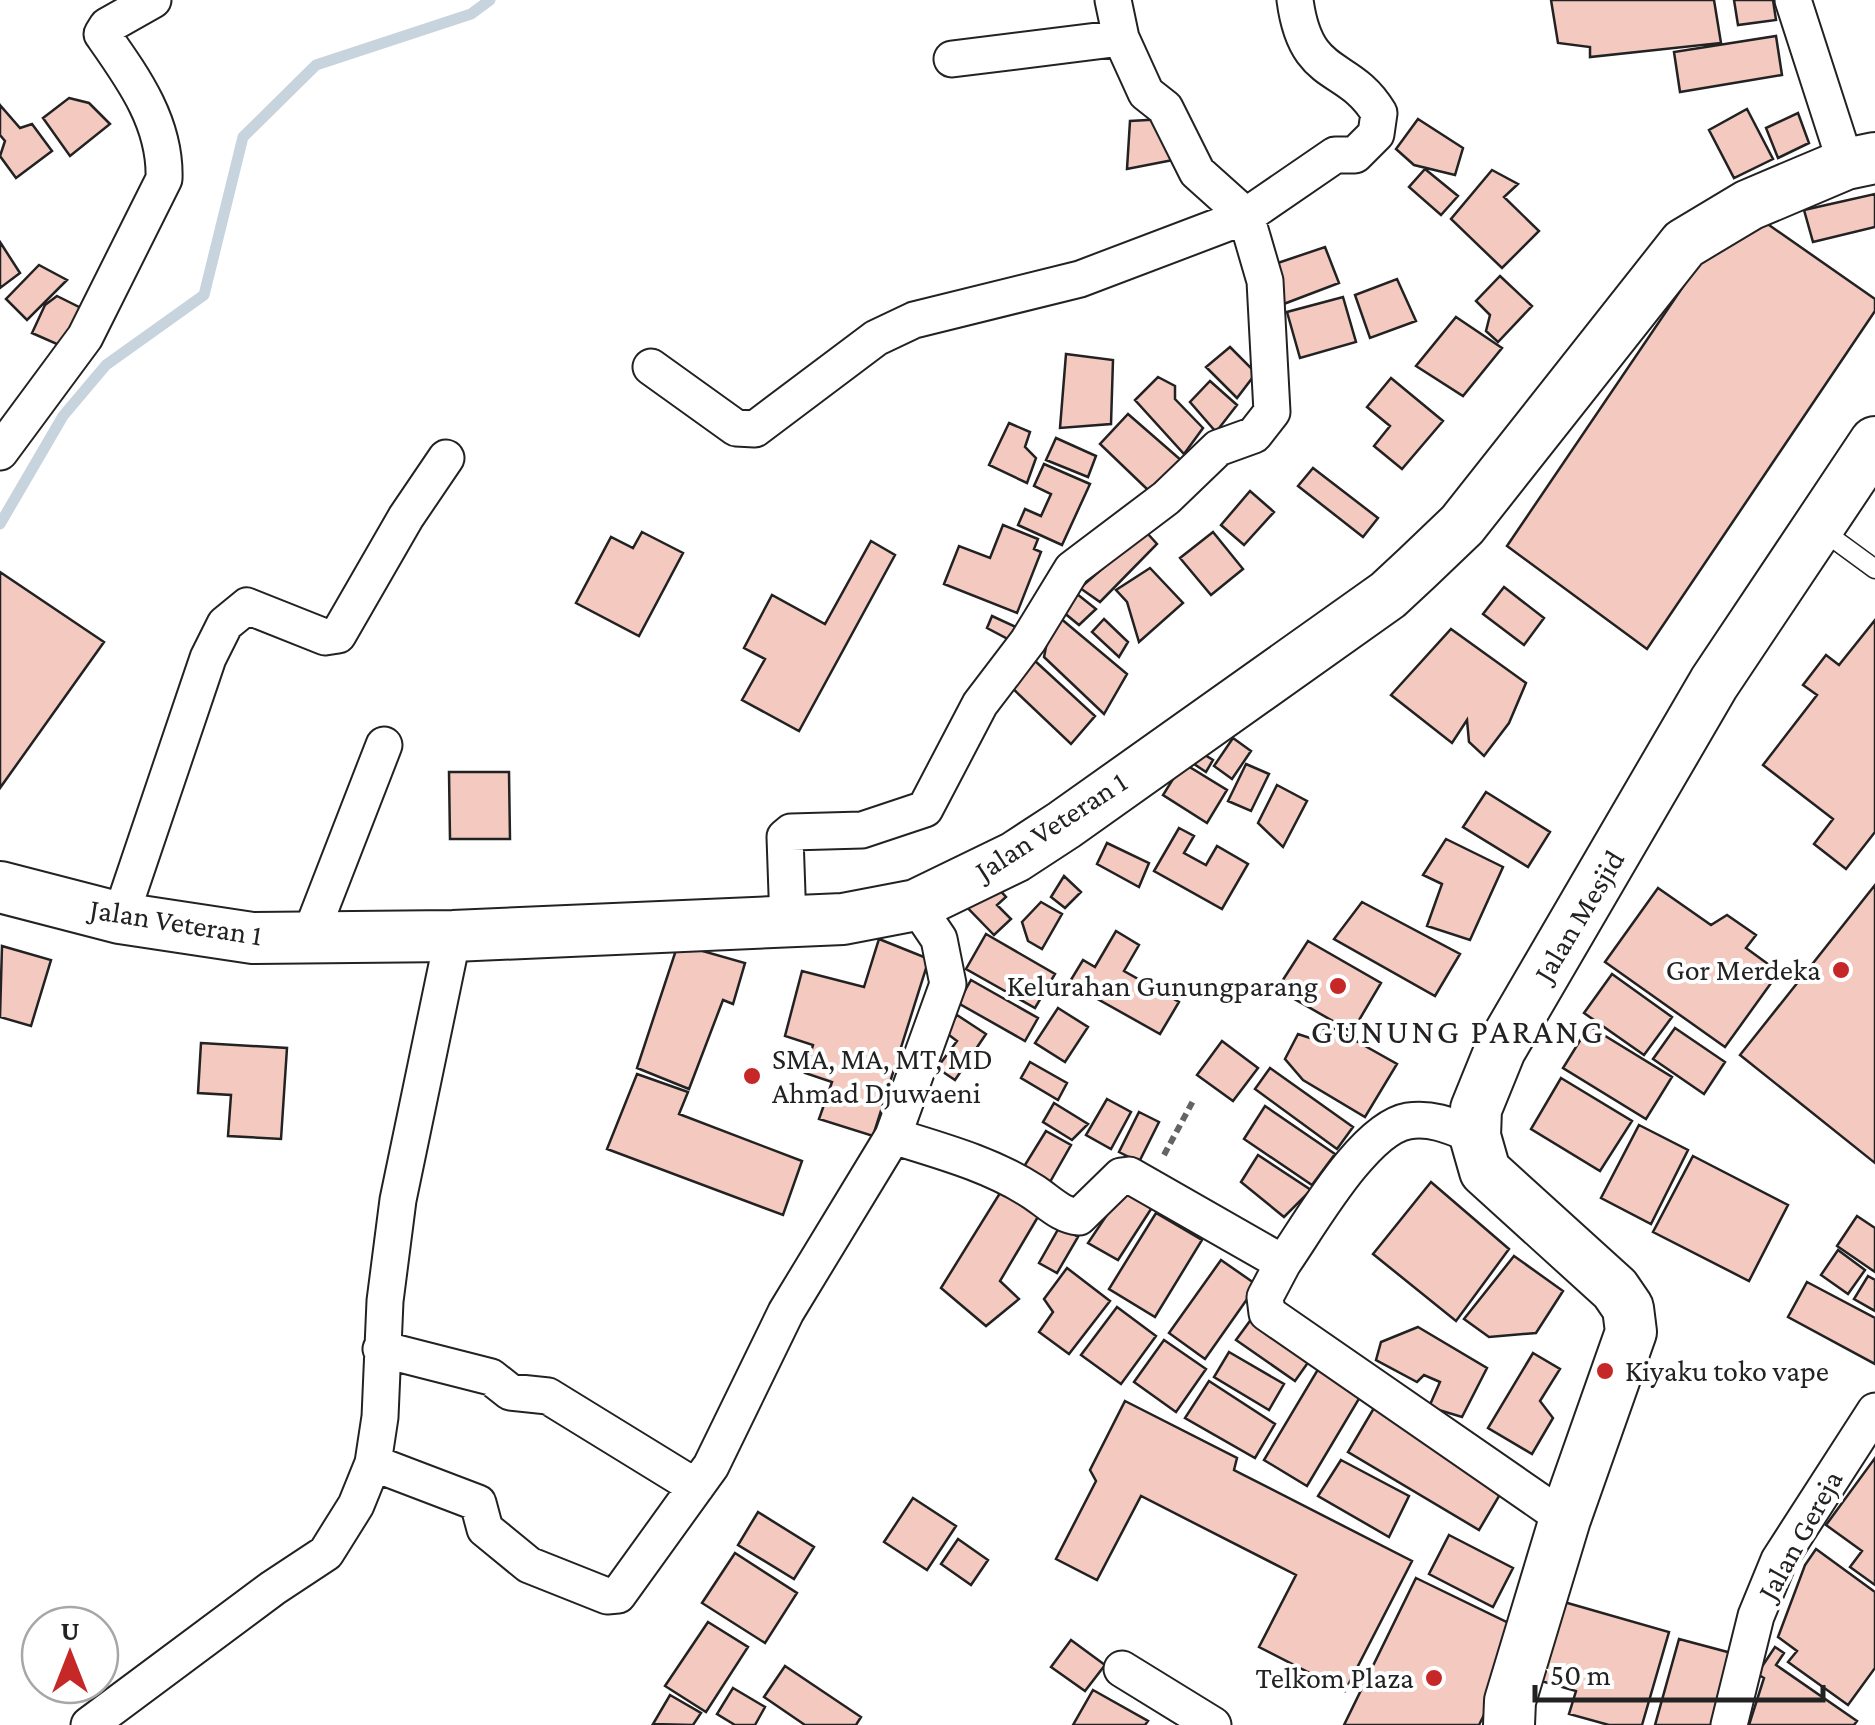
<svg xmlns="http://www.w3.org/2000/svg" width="1875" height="1725" font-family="'Crimson Pro',serif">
<rect width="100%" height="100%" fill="#fff"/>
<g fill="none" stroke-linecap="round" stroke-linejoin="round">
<!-- stream -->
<path stroke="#c7d3dd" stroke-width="11" d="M0,524L63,416L106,365L204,295L243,137L316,65L471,14L490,0"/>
</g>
<!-- building -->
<path fill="#f3c9c0" stroke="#222" stroke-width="2.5" d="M1551,0H1714L1721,43L1590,57V47L1558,43Z
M1734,0H1773L1776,20L1738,25Z
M1776,36L1782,75L1680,92L1674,52Z
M69,98L89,103L110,124L70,156L43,118Z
M0,105L20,128L32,124L52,151L16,178L0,156L5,141L0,135Z
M1747,109L1773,159L1734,178L1709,130Z
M1798,113L1809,143L1778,158L1766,128Z
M1165,119L1183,158L1127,169L1130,121Z
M1418,119L1463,148L1455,175L1414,165L1396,149Z
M1425,169L1458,196L1441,215L1409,187Z
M1492,170L1518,184L1504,197L1539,231L1502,268L1451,219Z
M1875,194V227L1813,242L1804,210Z
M1759,218L1875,299V311L1647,649L1507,546L1716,238Z
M0,242L20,273L0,288Z
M1325,247L1339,283L1281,305L1269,266Z
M39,265L67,280L27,320L6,299Z
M1500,276L1532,306L1498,342L1486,331L1490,315L1476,301Z
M1397,279L1416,321L1370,338L1355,295Z
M57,296L83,309L59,345L32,333L45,305Z
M1343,297L1356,342L1300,358L1287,312Z
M1456,317L1502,348L1463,396L1416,366Z
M1230,347L1256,373L1237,398L1206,367Z
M1066,354L1113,360L1111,424L1060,428Z
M1158,377L1175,386V399L1203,428L1184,454L1135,400Z
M1391,378L1443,421L1402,469L1374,446L1390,426L1367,407Z
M1210,381L1237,405L1216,432L1190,402Z
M1128,414L1182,461L1148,490L1100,444Z
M1009,423L1030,432L1025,447L1036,458L1027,483L989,465Z
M1056,438L1096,456L1088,477L1046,460Z
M1044,464L1090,484L1062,545L1018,525L1025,509L1041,516L1051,494L1034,486Z
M1313,468L1378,518L1363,537L1298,486Z
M1250,491L1274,512L1244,545L1221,525Z
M1138,523L1157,544L1100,602L1080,588L1117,556Z
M1003,525L1038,539L1034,549L1041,552L1017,613L944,584L959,546L990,558Z
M642,532L683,553L639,636L576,603L611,537L633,548Z
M1213,532L1243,569L1211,595L1180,558Z
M871,541L895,555L799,731L742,700L765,659L744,648L772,595L825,624Z
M1150,568L1183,603L1139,642L1127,602L1116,590Z
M0,572L104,642L0,788Z
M1504,587L1544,618L1524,645L1483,614Z
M1072,590L1096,609L1079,625L1057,607Z
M1053,612L1127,674L1104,714L1044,657Z
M992,616L1016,627L1008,639L987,628Z
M1104,619L1128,642L1119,657L1092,632Z
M1875,620V832L1846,869L1814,844L1833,819L1763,765L1817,695L1803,685L1826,655L1839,665Z
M1451,629L1526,683L1509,723L1484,756L1469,742L1467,720L1452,743L1391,695Z
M1034,660L1095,716L1071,744L1009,685Z
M1233,738L1251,751L1232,779L1214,766Z
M1195,749L1213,760L1206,772L1188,760Z
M1183,763L1227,790L1207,823L1163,795Z
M1246,764L1269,774L1251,811L1228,801Z
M449,772H509L510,839H450Z
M1277,785L1307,801L1283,847L1258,823Z
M1486,792L1550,832L1528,867L1463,827Z
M1179,828L1194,836L1184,853L1206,865L1217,846L1248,864L1222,909L1154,871Z
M1446,839L1503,867L1470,940L1427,926L1442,884L1423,875Z
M1107,843L1149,863L1139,887L1097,864Z
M985,874L1006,897L997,905L1011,919L994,935L959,899Z
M1064,876L1081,892L1065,908L1051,897Z
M1875,885V1163L1740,1055Z
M1658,888L1711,925L1727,915L1756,935L1746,948L1779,972L1725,1047L1605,962Z
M1041,902L1062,914L1042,949L1028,941L1022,922Z
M1362,902L1460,954L1435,996L1334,939Z
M1116,931L1139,945L1124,971L1179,1002L1160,1034L1069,983L1083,960L1095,967Z
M986,934L1055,974L1035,1008L966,969Z
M879,939L929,959L873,1136L819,1119L832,1082L805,1073L813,1045L785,1036L802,971L864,987Z
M1308,941L1381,983L1352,1032L1277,989Z
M678,944L745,963L733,1004L723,1000L689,1089L637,1068Z
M2,946L51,960L31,1026L0,1017Z
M1612,974L1672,1017L1644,1055L1584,1013Z
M971,980L1038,1018L1025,1041L958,1003Z
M1058,1008L1088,1027L1065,1062L1035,1043Z
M957,1015L986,1034L955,1080L937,1068L957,1041L945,1032Z
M1326,1024L1397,1064L1365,1117L1303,1080L1285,1059L1298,1034L1319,1041Z
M1589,1026L1672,1077L1646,1119L1563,1068Z
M1675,1028L1725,1062L1704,1094L1653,1059Z
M1222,1041L1258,1068L1233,1101L1197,1075Z
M201,1043L287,1048L281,1139L228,1136L231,1095L198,1093Z
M1030,1062L1067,1083L1058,1100L1021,1078Z
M1270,1068L1353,1127L1337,1149L1255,1089Z
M637,1074L688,1092L679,1114L802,1161L783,1215L607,1149Z
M1561,1078L1632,1121L1600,1171L1531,1129Z
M1107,1099L1131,1112L1111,1149L1086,1135Z
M1054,1103L1088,1124L1072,1140L1043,1122Z
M1265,1106L1335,1154L1312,1185L1244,1139Z
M1139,1112L1159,1122L1139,1162L1119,1152Z
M1639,1125L1688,1150L1651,1224L1601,1198Z
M1046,1131L1071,1145L1046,1189L1020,1173Z
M1258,1155L1311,1190L1284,1217L1241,1182Z
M1693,1156L1788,1205L1749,1281L1653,1232Z
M1431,1182L1509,1249L1456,1321L1373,1254Z
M1125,1188L1153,1206L1118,1260L1088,1243Z
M1000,1193L1042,1210L1000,1281L1019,1299L986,1326L941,1288Z
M1156,1213L1202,1240L1155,1317L1109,1289Z
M1857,1216L1875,1228V1272L1837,1246Z
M1060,1226L1078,1237L1057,1273L1039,1263Z
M1838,1250L1865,1270L1848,1294L1821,1275Z
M1514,1256L1563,1291L1536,1333L1489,1337L1464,1319Z
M1221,1260L1257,1285L1205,1359L1169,1333Z
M1067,1268L1110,1301L1069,1354L1039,1332L1053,1312L1044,1299Z
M1868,1276L1875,1280V1311L1854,1299Z
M1807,1282L1875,1318V1364L1788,1317Z
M1117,1307L1156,1336L1121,1384L1081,1355Z
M1255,1314L1314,1354L1295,1381L1236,1340Z
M1418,1327L1487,1368L1462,1417L1429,1407L1440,1382L1424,1375L1417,1382L1376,1360L1381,1342Z
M1164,1340L1206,1369L1176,1412L1134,1382Z
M1229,1352L1284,1384L1269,1410L1214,1377Z
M1533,1353L1560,1369L1540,1401L1553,1418L1532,1454L1488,1428Z
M1323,1361L1366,1387L1307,1486L1264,1460Z
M1209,1381L1275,1424L1255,1458L1185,1418Z
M1125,1401L1237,1458L1234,1470L1412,1561L1345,1691L1259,1647L1296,1575L1141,1496L1097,1580L1056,1559L1096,1481L1090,1470Z
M1374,1408L1505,1486L1479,1530L1348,1452Z
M1875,1458V1585L1850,1567L1862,1551L1826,1525Z
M1341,1460L1409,1496L1389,1537L1318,1496Z
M913,1498L956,1526L927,1570L884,1542Z
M758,1512L814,1547L794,1579L738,1545Z
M1449,1535L1513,1568L1493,1607L1429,1574Z
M958,1539L988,1560L971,1585L941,1564Z
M1816,1549L1875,1592V1668L1848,1705L1788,1662L1797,1651L1778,1637L1805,1565Z
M735,1553L797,1593L765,1643L702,1603Z
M1416,1578L1525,1631L1479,1725H1344Z
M1564,1602L1669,1632L1642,1725H1609L1569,1714L1576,1691L1541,1681Z
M708,1622L748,1647L706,1712L665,1686Z
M1679,1639L1735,1654L1715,1725H1655Z
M1071,1640L1105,1665L1085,1691L1051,1667Z
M1775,1647L1784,1653L1776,1665L1857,1721L1854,1725H1749L1764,1678L1757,1674Z
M785,1666L861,1717L856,1725H805L764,1697Z
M733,1688L765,1707L755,1725H735L717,1714Z
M1093,1690L1148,1721L1145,1725H1073Z
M670,1695L701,1713L693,1725L653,1724Z"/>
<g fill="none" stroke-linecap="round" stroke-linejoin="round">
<!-- lane casing -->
<g stroke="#222" stroke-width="21">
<path id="lane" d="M1819,528L1875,569"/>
</g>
<!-- street casing -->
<g stroke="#222" stroke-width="39">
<path id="street" d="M1793,0L1846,164
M952,59L1121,38
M651,367L736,428L755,429L876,338L914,320L1080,279L1246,216L1335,155H1355L1376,134L1379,113C1348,61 1306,83 1295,0
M0,452L85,337L164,179C166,123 133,78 102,34L107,26L153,0
M120,918L208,658L225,624L247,606L325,637L338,635L406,517L446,458
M788,922L785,837L791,832L862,830L925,809L980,704L1028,641L1072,569L1166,498L1218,448L1254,435L1272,412L1265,281L1246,216L1197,172L1165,108L1146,93L1121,38L1113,0
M309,938L384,745
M893,1136L948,984L939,939L916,905
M1283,1263C1309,1226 1363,1129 1408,1121C1433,1117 1453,1127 1475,1136
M381,1349L491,1377L510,1392L548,1396L696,1487
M373,1463L478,1503L485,1529L529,1565L607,1596L618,1595L711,1466L786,1312L893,1136C941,1151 990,1164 1032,1191C1048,1201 1061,1216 1079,1217L1121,1176L1129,1175L1283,1263L1265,1297L1267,1313L1565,1519
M1122,1669L1213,1725
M89,1725L273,1588L326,1553L356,1505L373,1463L380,1417L385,1301L398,1200L453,936
M1729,1725L1756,1616L1779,1560L1875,1411"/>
</g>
<!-- secondary casing -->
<g stroke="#222" stroke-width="54">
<path id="secondary" d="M0,887L120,918L253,938L453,936L843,919L916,905L1015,857L1064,825L1388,595L1417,568L1462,525L1684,244L1749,205L1846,164L1875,158
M1509,1725L1510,1701L1565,1519L1631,1332L1628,1308L1615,1289L1485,1171L1475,1136L1476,1109L1500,1050L1714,683L1875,442"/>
</g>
<!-- path -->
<path stroke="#646464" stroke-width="6" stroke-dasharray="8 5" stroke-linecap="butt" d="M1164,1155L1193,1101"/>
<!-- lane -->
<use href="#lane" stroke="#fff" stroke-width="18"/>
<!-- street -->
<use href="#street" stroke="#fff" stroke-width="35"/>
<!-- secondary -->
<use href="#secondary" stroke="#fff" stroke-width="50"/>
</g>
<!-- markers -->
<g fill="#c62828" stroke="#fff" stroke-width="4">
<circle cx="1841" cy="970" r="10"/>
<circle cx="1338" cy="986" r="10"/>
<circle cx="752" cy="1076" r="10"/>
<circle cx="1605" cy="1371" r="10"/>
<circle cx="1434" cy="1678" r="10"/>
</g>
<g text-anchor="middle" stroke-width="8" stroke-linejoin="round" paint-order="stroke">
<!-- street labels -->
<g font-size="30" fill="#222" stroke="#fff">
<text transform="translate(1051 826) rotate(-33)" y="10">Jalan Veteran 1</text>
<text transform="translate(1579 916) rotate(-59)" y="10">Jalan Mesjid</text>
<text transform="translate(176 922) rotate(9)" y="10">Jalan Veteran 1</text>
<text transform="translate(1800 1535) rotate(-61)" y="10">Jalan Gereja</text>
</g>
<!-- poi labels -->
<g font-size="30" fill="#222" stroke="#fff" text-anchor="end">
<text x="1821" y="980">Gor Merdeka</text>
<text x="1318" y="996">Kelurahan Gunungparang</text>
<text x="772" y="1069" text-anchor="start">SMA, MA, MT, MD<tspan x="772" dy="34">Ahmad Djuwaeni</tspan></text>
<text x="1625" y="1381" text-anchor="start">Kiyaku toko vape</text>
<text x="1414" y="1688">Telkom Plaza</text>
</g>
<!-- quarter labels -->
<g font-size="35" letter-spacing="2.5" fill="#222" stroke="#fff">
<text x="1458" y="1043">GUNUNG PARANG</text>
</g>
</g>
<!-- north arrow -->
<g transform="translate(70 1655)"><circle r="48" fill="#ffffff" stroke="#a7a7a7" stroke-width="2.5"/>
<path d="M0-8L18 38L0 25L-18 38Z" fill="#c62828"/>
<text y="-15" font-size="28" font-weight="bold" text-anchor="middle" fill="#222222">U</text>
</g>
<!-- scale -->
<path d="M1535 1685v15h288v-15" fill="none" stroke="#222222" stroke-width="5"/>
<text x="1550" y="1685" font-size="30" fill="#222222" stroke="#ffffff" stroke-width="8" paint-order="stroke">50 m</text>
</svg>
